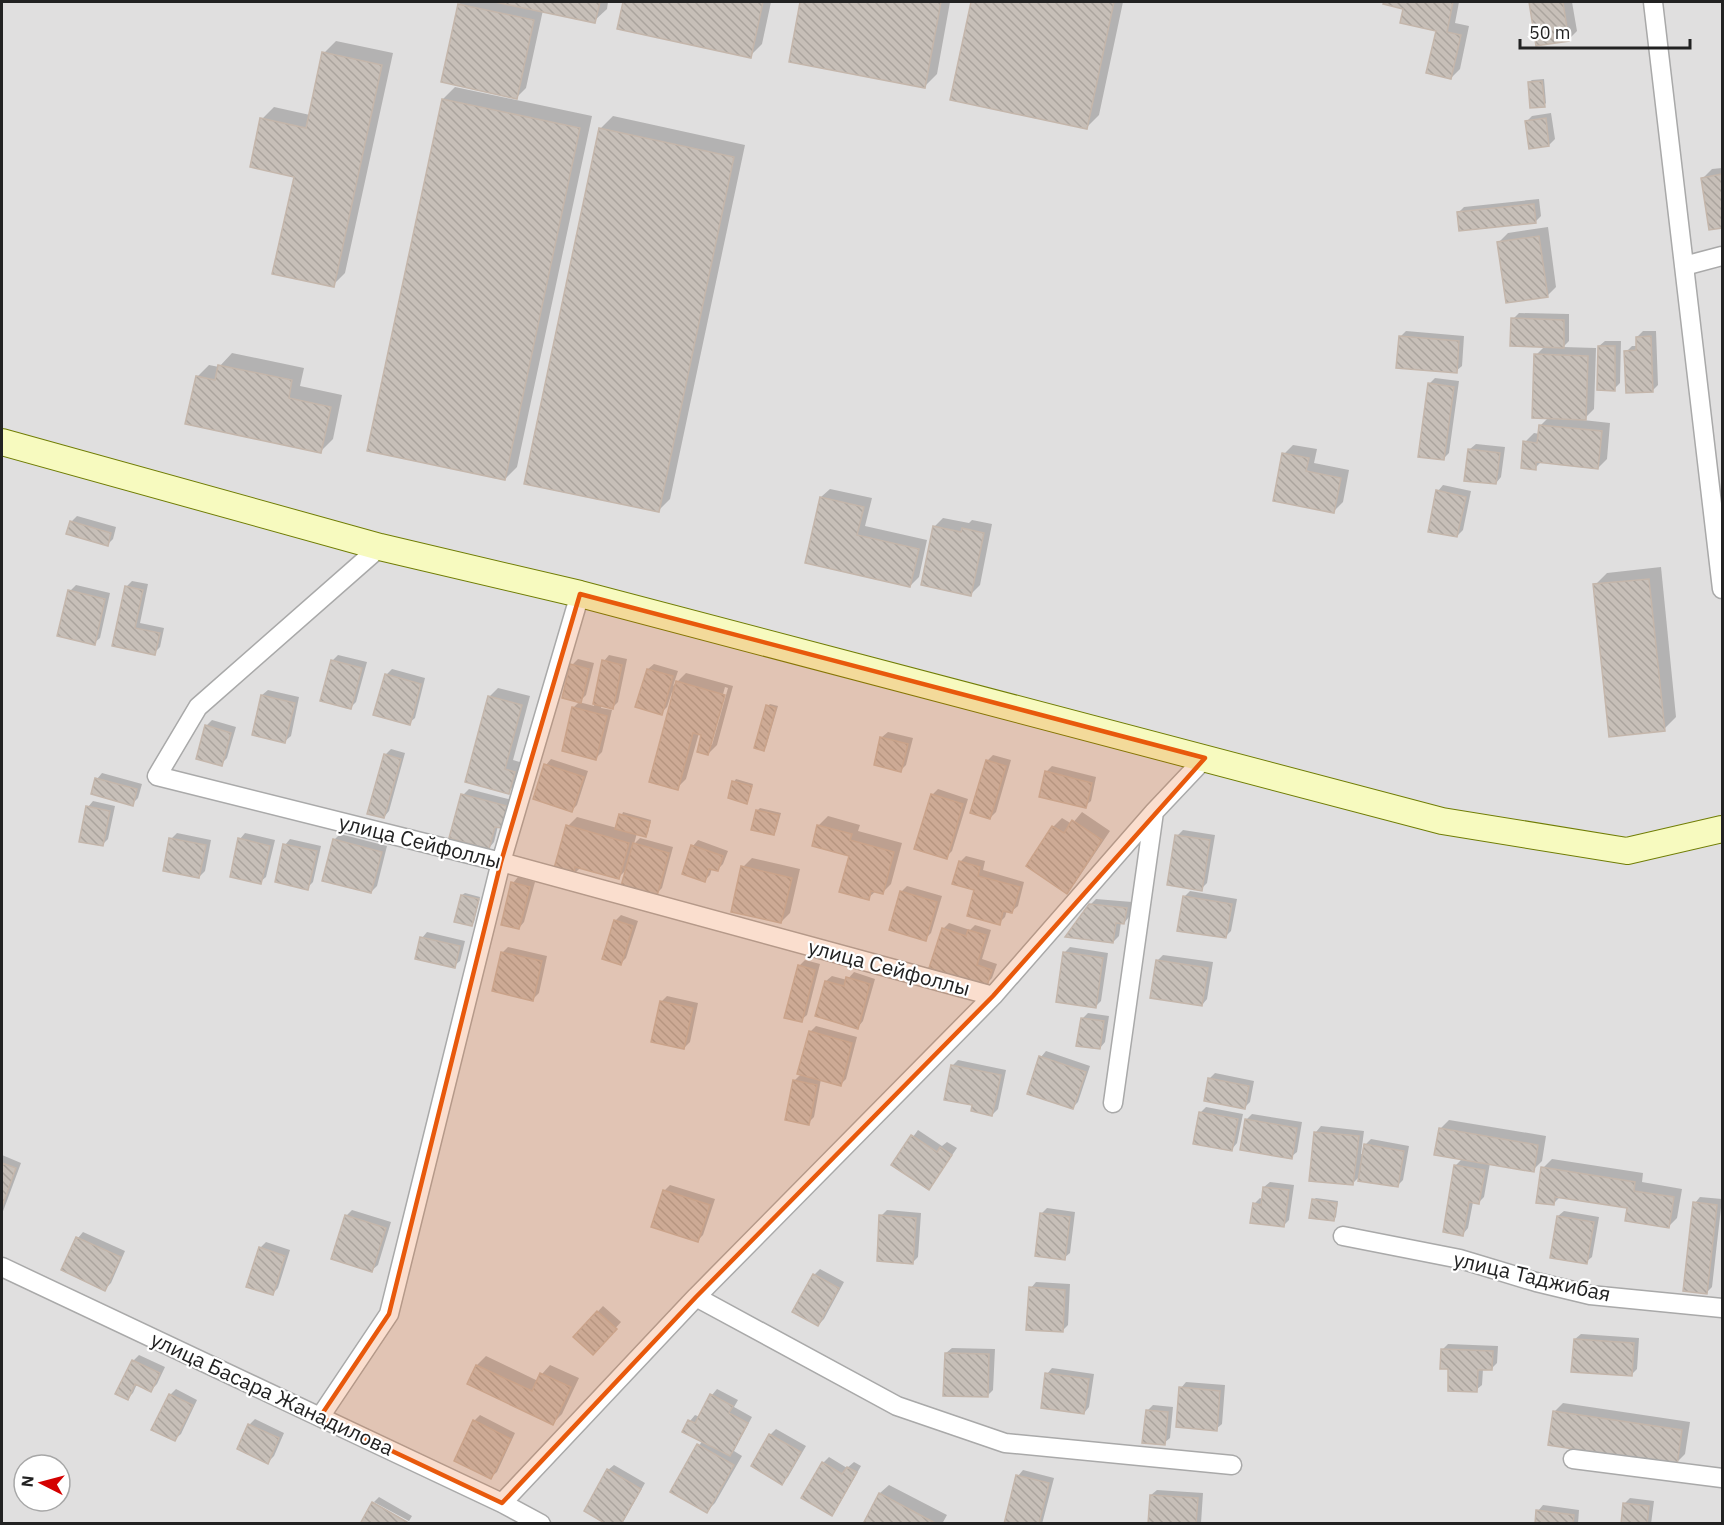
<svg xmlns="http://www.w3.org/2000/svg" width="1724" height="1525" font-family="'IBM Plex Sans',sans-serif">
<defs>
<pattern id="building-back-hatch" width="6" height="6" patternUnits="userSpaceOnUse" patternTransform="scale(1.5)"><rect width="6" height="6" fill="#c7bfb8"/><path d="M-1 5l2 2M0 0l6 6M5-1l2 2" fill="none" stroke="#aba49e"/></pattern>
</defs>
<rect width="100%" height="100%" fill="#f2efe9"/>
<!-- residential -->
<path fill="#e0dfdf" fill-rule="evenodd" d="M2,2H1722V1523L2,1524ZM24,1465H60V1501H24Z"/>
<!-- shadow -->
<path fill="#0003" fill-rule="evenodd" d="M462,2H608L607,9L594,21L543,10L526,88L517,97L459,4Z
M625,2H771L762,44L750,56L619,27Z
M802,2H950L937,74L925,86L791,61Z
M973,2H1123L1099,115L1087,127L952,98Z
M1385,2H1459L1455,23L1469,26L1460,69L1451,78L1437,30L1405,8L1385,3Z
M1531,2H1572L1577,31L1568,40L1537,44Z
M336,41L393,53L345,273L333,285L295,176L262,119L274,107L310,115L324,53Z
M1544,79L1546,103L1544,105L1529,82L1532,80Z
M455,87L592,116L517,467L505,479L443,99Z
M1551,113L1555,139L1549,145L1526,122L1532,116Z
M613,116L745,145L670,499L658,511L601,128Z
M1722,168V226L1710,228L1703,178L1712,169Z
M1539,199L1541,216L1535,222L1458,213L1464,207Z
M1548,227L1556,287L1547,296L1499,242L1508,233Z
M1519,313L1569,314V341L1563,347L1596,348L1594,409L1583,420L1610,423L1607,459L1598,468L1542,461L1535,468L1525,442L1534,433L1540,434L1541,425L1549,417L1536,355L1545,346L1513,319Z
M1406,331L1464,336L1462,366L1456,371L1400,337Z
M1643,331H1656L1658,385L1652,391L1626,352L1632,346H1638L1637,337Z
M1605,341H1621L1620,383L1614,389L1599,346Z
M232,353L304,368L300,386L342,395L333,439L321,451L197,377L209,365L219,367Z
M1435,378L1459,381L1449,453L1443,459L1429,384Z
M1476,444L1505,447L1501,477L1496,483L1470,449Z
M1293,445L1317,449L1314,463L1349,470L1343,502L1334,511L1284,454Z
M1443,485L1471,491L1463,530L1457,536L1438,491Z
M830,489L872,498L865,526L927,540L919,577L910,586L806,562L821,497Z
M77,516L116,527L113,539L107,545L71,522Z
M943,518L969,523L972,520L992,524L980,585L971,594L934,527Z
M1661,567L1676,717L1664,729L1595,585L1607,573Z
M132,581L148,584L140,623L164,628L160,647L154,653L114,645L126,587Z
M76,585L110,593L100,638L94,643L70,591Z
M338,655L367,662L356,702L351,707L333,660Z
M609,655L627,659L618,702L613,707L602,705L601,708L612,710L602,752L596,758L573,708L579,702L594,706L604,661Z
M578,659L594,663L586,695L580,701L572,665Z
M654,664L678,671L673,686L686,673L733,686L717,745L708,754L703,734L699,733L686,779L677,788L674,693L672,692L667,707L661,713L637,706L648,669ZM725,687L728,688L712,745H709Z
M392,669L425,678L415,718L409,723L386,675Z
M498,688L530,696L513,760L523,763L517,783L508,792L489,697Z
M268,690L299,697L291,736L285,741L262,695Z
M770,704L778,706L766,747L764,749L768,706Z
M212,720L236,727L227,758L221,764L206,726Z
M888,732L913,738L906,765L901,770L875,764L882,737Z
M391,749L405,753L389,811L384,817L385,755Z
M993,755L1011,760L996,812L990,818L987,761Z
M551,759L588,771L577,805L572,810L546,765Z
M1052,766L1096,777L1091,801L1085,806L1046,772Z
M102,773L142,784L138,798L132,804L97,779Z
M736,779L753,784L747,802L734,782Z
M469,789L512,800L506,821L498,826L494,842L489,848L463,795Z
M938,789L968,799L952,851L946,857L932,795Z
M93,801L115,806L108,839L102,845L88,807Z
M760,808L781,813L776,831L774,834L753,828L758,810Z
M623,812L651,820L648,833L645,836L637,833L634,844L640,838L673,847L662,888L656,894L628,868L618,878L581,867L572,876L568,826L577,817L617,828Z
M1082,812L1110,831L1075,883L1066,892L1028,866L1053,827L1062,818L1072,824Z
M828,816L860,825L858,831L902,843L891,884L882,893L876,891L868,898L851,855L813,845L819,825Z
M1183,830L1215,835L1207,883L1201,889L1177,836Z
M177,833L211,840L205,871L199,877L171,839Z
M245,833L275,840L266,877L260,882L240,839Z
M340,834L387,846L377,886L371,892L334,840Z
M290,839L321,846L313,882L307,888L285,845Z
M698,840L728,851L723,864L717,870L712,868L710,875L705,880L693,846Z
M966,856L985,861L983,870L1024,882L1018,906L1012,911L1007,910L1005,917L999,923L960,862Z
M752,858L800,869L790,913L781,922L743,867Z
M518,877L535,882L524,922L519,928L513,883Z
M907,886L942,896L931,933L925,939L901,892Z
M1190,891L1237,899L1231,931L1225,937L1184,897Z
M465,893L480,897L474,922L472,925L462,895Z
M1096,899L1132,902L1129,917L1124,923L1121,922L1119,936L1113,942L1090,905Z
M621,915L638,921L626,958L621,963L615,921Z
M949,923L970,930L975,925L991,930L982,959L997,964L992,978L986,984L943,929Z
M427,932L465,941L460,961L454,966L422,938Z
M508,947L547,956L539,993L533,999L502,953Z
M1070,947L1108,953L1101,1001L1095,1007L1065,952Z
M1163,955L1213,962L1207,999L1202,1005L1158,960Z
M805,960L820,964L807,1015L801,1020L799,966Z
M854,972L875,979L863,1021L858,1027L826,981L832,976L847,980Z
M667,996L698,1003L690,1042L684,1048L661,1002Z
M1088,1013L1109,1016L1105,1042L1100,1048L1082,1019Z
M816,1026L857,1037L846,1079L840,1085L821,1079L814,1117L808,1123L794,1081L801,1074L810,1032Z
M1046,1051L1090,1066L1078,1102L1072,1108L1041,1057Z
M958,1060L1006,1070L998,1109L992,1115L973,1104L953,1065Z
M1215,1073L1254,1081L1250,1102L1244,1108L1210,1078Z
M1206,1107L1243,1114L1237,1143L1232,1149L1200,1113Z
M1252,1114L1302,1122L1297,1152L1291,1157L1247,1119Z
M1449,1120L1546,1136L1542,1161L1533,1170L1490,1163L1484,1197L1478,1203L1473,1202L1468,1228L1463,1234L1444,1231L1456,1165L1463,1158L1440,1129Z
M1321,1126L1364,1131L1361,1154H1364L1365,1145L1371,1139L1409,1146L1403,1180L1397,1186L1360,1176L1353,1183L1316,1132Z
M918,1130L942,1146L947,1142L957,1148L929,1189L893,1165Z
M2,1155L21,1163L2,1214Z
M1552,1159L1643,1173L1642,1182L1682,1189L1677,1218L1668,1227L1629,1207L1561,1196L1553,1204L1543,1168Z
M1270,1182L1294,1185L1289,1220L1283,1226L1254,1204L1260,1198L1263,1199L1264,1187Z
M670,1185L715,1199L703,1235L698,1240L664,1191Z
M1700,1197L1722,1199L1712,1287L1707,1292L1695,1203Z
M1316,1198L1338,1201L1336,1217L1333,1220L1313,1200Z
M1047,1208L1075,1212L1070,1253L1064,1258L1041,1214Z
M352,1210L391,1222L378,1265L372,1270L346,1216Z
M887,1210L921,1213L918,1257L912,1263L881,1216Z
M1564,1211L1599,1217L1592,1257L1586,1262L1558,1216Z
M83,1232L125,1251L111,1283L105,1289L78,1238Z
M266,1242L290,1250L278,1288L272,1294L260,1248Z
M820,1269L844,1282L824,1319L818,1325L814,1275Z
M1036,1282L1070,1284L1068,1325L1062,1331L1031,1288Z
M603,1306L621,1322L593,1353L575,1336Z
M1581,1334L1639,1338L1637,1369L1631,1375L1575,1339Z
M1448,1344L1498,1346L1497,1363L1491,1369H1483L1482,1385L1476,1390L1450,1368L1442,1350Z
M952,1348L995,1349L993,1390L987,1396L946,1353Z
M139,1355L165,1367L157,1384L151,1390L137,1384L133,1393L128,1398L133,1361Z
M486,1356L538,1381L542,1374L550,1365L579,1378L562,1414L553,1423L477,1365Z
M1052,1368L1094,1374L1089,1407L1084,1413L1047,1374Z
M1186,1382L1225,1385L1222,1424L1216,1429L1181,1388Z
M176,1389L197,1400L181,1434L175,1439L170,1395Z
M717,1389L738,1400L734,1407L752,1417L734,1451L742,1456L715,1503L706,1512L672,1492L702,1441L684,1431L690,1421L695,1415L700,1417L712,1395Z
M1563,1403L1690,1422L1685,1454L1676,1463L1554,1412Z
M1153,1405L1173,1407L1170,1438L1164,1443L1147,1411Z
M480,1415L515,1433L497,1472L491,1477L474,1421Z
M255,1419L284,1433L274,1456L268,1462L249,1425Z
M776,1429L806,1446L788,1477L782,1483L753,1466L770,1435Z
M829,1457L847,1468L854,1462L861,1466L837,1508L831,1514L823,1463Z
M614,1465L645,1483L622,1524H609L608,1470Z
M1023,1470L1054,1478L1042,1524H1005L1018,1476Z
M889,1485L947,1515L942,1524H864L880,1493Z
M1157,1490L1203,1493L1201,1523L1149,1524L1151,1495Z
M379,1497L412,1516L409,1521L374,1502Z
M1630,1498L1654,1501L1651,1524H1622L1624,1504Z
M1543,1505L1579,1510L1578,1524H1536L1538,1511Z"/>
<!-- building -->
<path fill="url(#building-back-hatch)" stroke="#c4b6ab" stroke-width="1.5" d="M495,2H600L595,23Z
M623,2H763L751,58L617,29Z
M800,2H941L925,88L789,62Z
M971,2H1114L1087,129L950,100Z
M1384,2H1453L1447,32L1461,35L1451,79L1426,73L1436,31L1400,23L1403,9L1383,4Z
M1529,2H1563L1569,41L1536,46Z
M458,4L534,20L517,99L441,82Z
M322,52L382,65L334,287L272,274L294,177L250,167L260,118L306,128Z
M1542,81L1545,107L1530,108L1528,82Z
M442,99L580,128L505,480L367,451Z
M1546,118L1549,146L1529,149L1525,121Z
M599,128L734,157L659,512L524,484Z
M1722,174V228L1709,230L1701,178Z
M1534,204L1536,223L1459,231L1457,212Z
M1539,236L1548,297L1506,303L1497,242Z
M1511,318L1564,320V348L1510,346Z
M1399,336L1459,341L1457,373L1396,368Z
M1651,336L1653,392L1626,393L1624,351L1636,350V337Z
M1598,346H1615V391L1597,390Z
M1534,354L1588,356L1586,420L1532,418Z
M218,365L292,380L289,398L331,407L321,453L185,424L196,376L215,380Z
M1428,383L1454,387L1444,460L1418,457Z
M1539,425L1602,431L1598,469L1536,462V470L1521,468L1523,441L1537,443Z
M1468,449L1500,453L1496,484L1464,481Z
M1282,453L1309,458L1306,471L1341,478L1334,513L1273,501Z
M1436,490L1466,497L1457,537L1428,532Z
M820,497L864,507L857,535L919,549L910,587L805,563Z
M70,521L111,533L108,546L66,534Z
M933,526L961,532L962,528L984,533L971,596L921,585Z
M1649,579L1665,731L1609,737L1593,584Z
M125,586L143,590L135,628L160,633L155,655L112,646Z
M68,590L105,599L95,645L57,636Z
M331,660L362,668L351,709L320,701Z
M602,660L622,665L613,709L593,704Z
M570,664L589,669L581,703L562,698Z
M647,669L673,676L662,715L635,707Z
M385,674L421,684L410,725L373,715Z
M676,681L725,695L708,755L697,752L701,735L693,733L678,790L649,782Z
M261,695L295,703L285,743L252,735Z
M488,696L522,705L505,769L515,772L509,794L465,782Z
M766,705L776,708L764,751L754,748Z
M572,707L607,716L596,760L562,751Z
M205,725L231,733L222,766L196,759Z
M880,737L908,744L901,772L874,765Z
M384,754L401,759L384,818L367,814Z
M986,760L1006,766L990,819L970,813Z
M544,764L584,777L572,812L533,799Z
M1045,771L1092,783L1086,808L1039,797Z
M95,778L137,789L133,806L91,794Z
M732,781L752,786L747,804L728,798Z
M461,794L507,806L501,828L495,827L489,849L449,838Z
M931,794L963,804L947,859L914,849Z
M86,806L110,811L103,846L79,842Z
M756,810L779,815L774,835L751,830Z
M619,814L650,822L646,837L615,829Z
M1072,820L1102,840L1067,894L1026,866L1052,826L1064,833Z
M566,825L629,843L619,879L575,867L573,877L553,872Z
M817,825L852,834L850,840L894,852L883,894L871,891L869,900L839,892L849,856L812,846Z
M1175,835L1210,840L1202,891L1167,885Z
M169,838L206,845L199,878L163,871Z
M238,838L270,846L261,884L230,877Z
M333,839L382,852L371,893L322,881Z
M633,843L669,853L657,896L621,886Z
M283,844L317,851L308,890L275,882Z
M691,845L723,856L718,871L709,869L705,882L682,874Z
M959,861L980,867L978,876L1020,887L1012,913L1003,911L1000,925L967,916L974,890L952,884Z
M741,866L792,878L781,923L731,912Z
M511,882L530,887L519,929L501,925Z
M900,891L937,902L926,941L889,930Z
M461,895L479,899L472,926L454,922Z
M1183,896L1232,904L1226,938L1177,931Z
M1089,904L1127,908L1124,924L1116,923L1113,943L1065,937Z
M614,920L633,926L621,965L602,959Z
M942,928L966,936L968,930L986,935L977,965L992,970L987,986L929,968Z
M420,937L460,946L455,968L415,959Z
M501,952L542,961L533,1001L492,991Z
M1063,952L1103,958L1096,1008L1056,1002Z
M1156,960L1208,968L1202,1006L1150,998Z
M798,965L815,970L802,1022L784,1018Z
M846,977L870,984L858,1029L815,1016L825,981L844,986Z
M660,1001L693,1008L684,1049L651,1042Z
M1081,1018L1104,1021L1100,1049L1076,1046Z
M809,1031L852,1043L841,1086L797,1074Z
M1039,1056L1086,1072L1073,1109L1027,1094Z
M951,1065L1001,1075L992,1116L971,1111L972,1105L944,1100Z
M1208,1078L1249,1086L1245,1109L1204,1101Z
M793,1080L817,1085L809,1125L785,1120Z
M1199,1112L1238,1119L1232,1151L1193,1144Z
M1245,1119L1297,1128L1292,1159L1240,1150Z
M1439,1128L1538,1145L1534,1172L1434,1155Z
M1314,1132L1359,1136L1353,1185L1309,1181Z
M911,1135L937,1152L940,1147L952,1155L929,1190L891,1165Z
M1364,1144L1404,1151L1398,1187L1358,1181Z
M2,1163L16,1168L2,1207Z
M1454,1165L1485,1170L1479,1204L1469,1202L1463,1236L1443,1232Z
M1541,1167L1635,1182L1634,1191L1674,1197L1669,1228L1625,1221L1627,1208L1555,1197L1554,1205L1536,1203Z
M1263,1187L1289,1190L1284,1227L1250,1223L1253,1203L1261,1205Z
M663,1190L710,1205L698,1242L651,1227Z
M1312,1199L1337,1203L1334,1221L1309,1218Z
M1693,1202L1717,1205L1707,1294L1683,1291Z
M1040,1213L1070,1217L1065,1260L1035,1256Z
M345,1215L386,1228L372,1272L331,1259Z
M879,1215L916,1218L913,1264L877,1261Z
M1557,1216L1594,1222L1587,1264L1550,1258Z
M76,1237L121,1257L105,1291L61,1270Z
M259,1247L285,1256L273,1295L246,1287Z
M813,1274L839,1288L818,1326L792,1312Z
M1029,1287L1065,1290L1063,1332L1026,1330Z
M597,1311L617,1329L593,1355L573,1337Z
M1574,1339L1634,1343L1632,1376L1571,1372Z
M1441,1349L1493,1351L1492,1370H1478L1477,1392L1448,1391V1369H1440Z
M945,1353L989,1354L988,1397L943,1396Z
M132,1360L160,1373L151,1392L135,1384L128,1400L115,1394Z
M476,1365L532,1391L540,1373L571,1387L553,1425L467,1384Z
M1045,1373L1089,1379L1084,1414L1041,1408Z
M1179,1387L1220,1391L1217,1431L1176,1427Z
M169,1394L193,1405L175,1441L151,1430Z
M710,1394L733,1406L729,1413L748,1423L730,1456L682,1432L688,1420L695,1423Z
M1146,1410L1168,1412L1165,1445L1142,1443Z
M1553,1411L1682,1430L1677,1465L1548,1445Z
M473,1420L511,1439L491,1479L454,1461Z
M248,1424L279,1438L268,1464L237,1449Z
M769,1434L801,1452L782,1485L751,1466Z
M697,1444L734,1465L707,1513L670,1492Z
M822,1462L842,1474L847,1467L857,1472L832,1516L801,1498Z
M607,1469L641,1489L621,1524H606L584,1511Z
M1016,1475L1049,1483L1039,1524H1004Z
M879,1493L937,1524H863Z
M1150,1495L1198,1498L1196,1524H1148Z
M372,1502L407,1522V1524H360Z
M1623,1503L1649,1506L1647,1524H1621Z
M1536,1510L1574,1515L1573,1524H1535Z"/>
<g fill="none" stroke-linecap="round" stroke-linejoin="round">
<!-- street casing -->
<g stroke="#a9a9a9" stroke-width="21">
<path id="street" d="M1653,2L1722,589
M1684,266L1722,256
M380,547L198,707L157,776L501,862L993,996
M1113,1103L1154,812
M1343,1236L1460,1259L1536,1282L1590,1295L1722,1308
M2,1267L502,1503L541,1524
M696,1297L897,1406L1005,1443L1232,1465
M320,1417L389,1314L501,862L580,594
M1573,1459L1722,1478
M502,1503L696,1297L993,996L1154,812L1205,758"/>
</g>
<!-- secondary casing -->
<g stroke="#707d05" stroke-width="28">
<path id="secondary" d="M2,442L380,547L580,594L1442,821L1627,851L1722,829"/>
</g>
<!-- street -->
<use href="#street" stroke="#fff" stroke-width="18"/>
<!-- secondary -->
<use href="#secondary" stroke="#f7fabf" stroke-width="26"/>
</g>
<!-- marked area -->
<path fill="#e8590c" fill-opacity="0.2" stroke="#e8590c" stroke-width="4.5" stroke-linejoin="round" d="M580,594L1205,758L993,996L696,1297L502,1503L320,1417L389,1314L501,862Z"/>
<g text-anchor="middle" stroke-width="4.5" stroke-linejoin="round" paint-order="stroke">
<!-- street labels -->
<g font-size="21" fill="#222" stroke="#fff">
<text transform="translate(420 842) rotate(14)" y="7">улица Сейфоллы</text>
<text transform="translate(889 968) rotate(15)" y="7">улица Сейфоллы</text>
<text transform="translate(1532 1277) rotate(13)" y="7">улица Таджибая</text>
<text transform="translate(272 1394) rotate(25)" y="7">улица Басара Жанадилова</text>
</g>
</g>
<!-- border -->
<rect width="1724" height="1525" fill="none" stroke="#222222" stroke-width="6"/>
<!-- north arrow -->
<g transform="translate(42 1483) rotate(276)"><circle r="28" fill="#ffffff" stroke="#a7a7a7" stroke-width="1.5"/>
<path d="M0-4.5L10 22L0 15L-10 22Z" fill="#d40000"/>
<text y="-9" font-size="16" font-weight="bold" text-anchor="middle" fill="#222222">N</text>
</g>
<!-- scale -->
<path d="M1520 39v9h170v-9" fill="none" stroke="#222222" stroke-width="3"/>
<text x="1529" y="39" font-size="18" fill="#222222" stroke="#ffffff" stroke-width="4.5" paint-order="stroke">50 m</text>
</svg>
